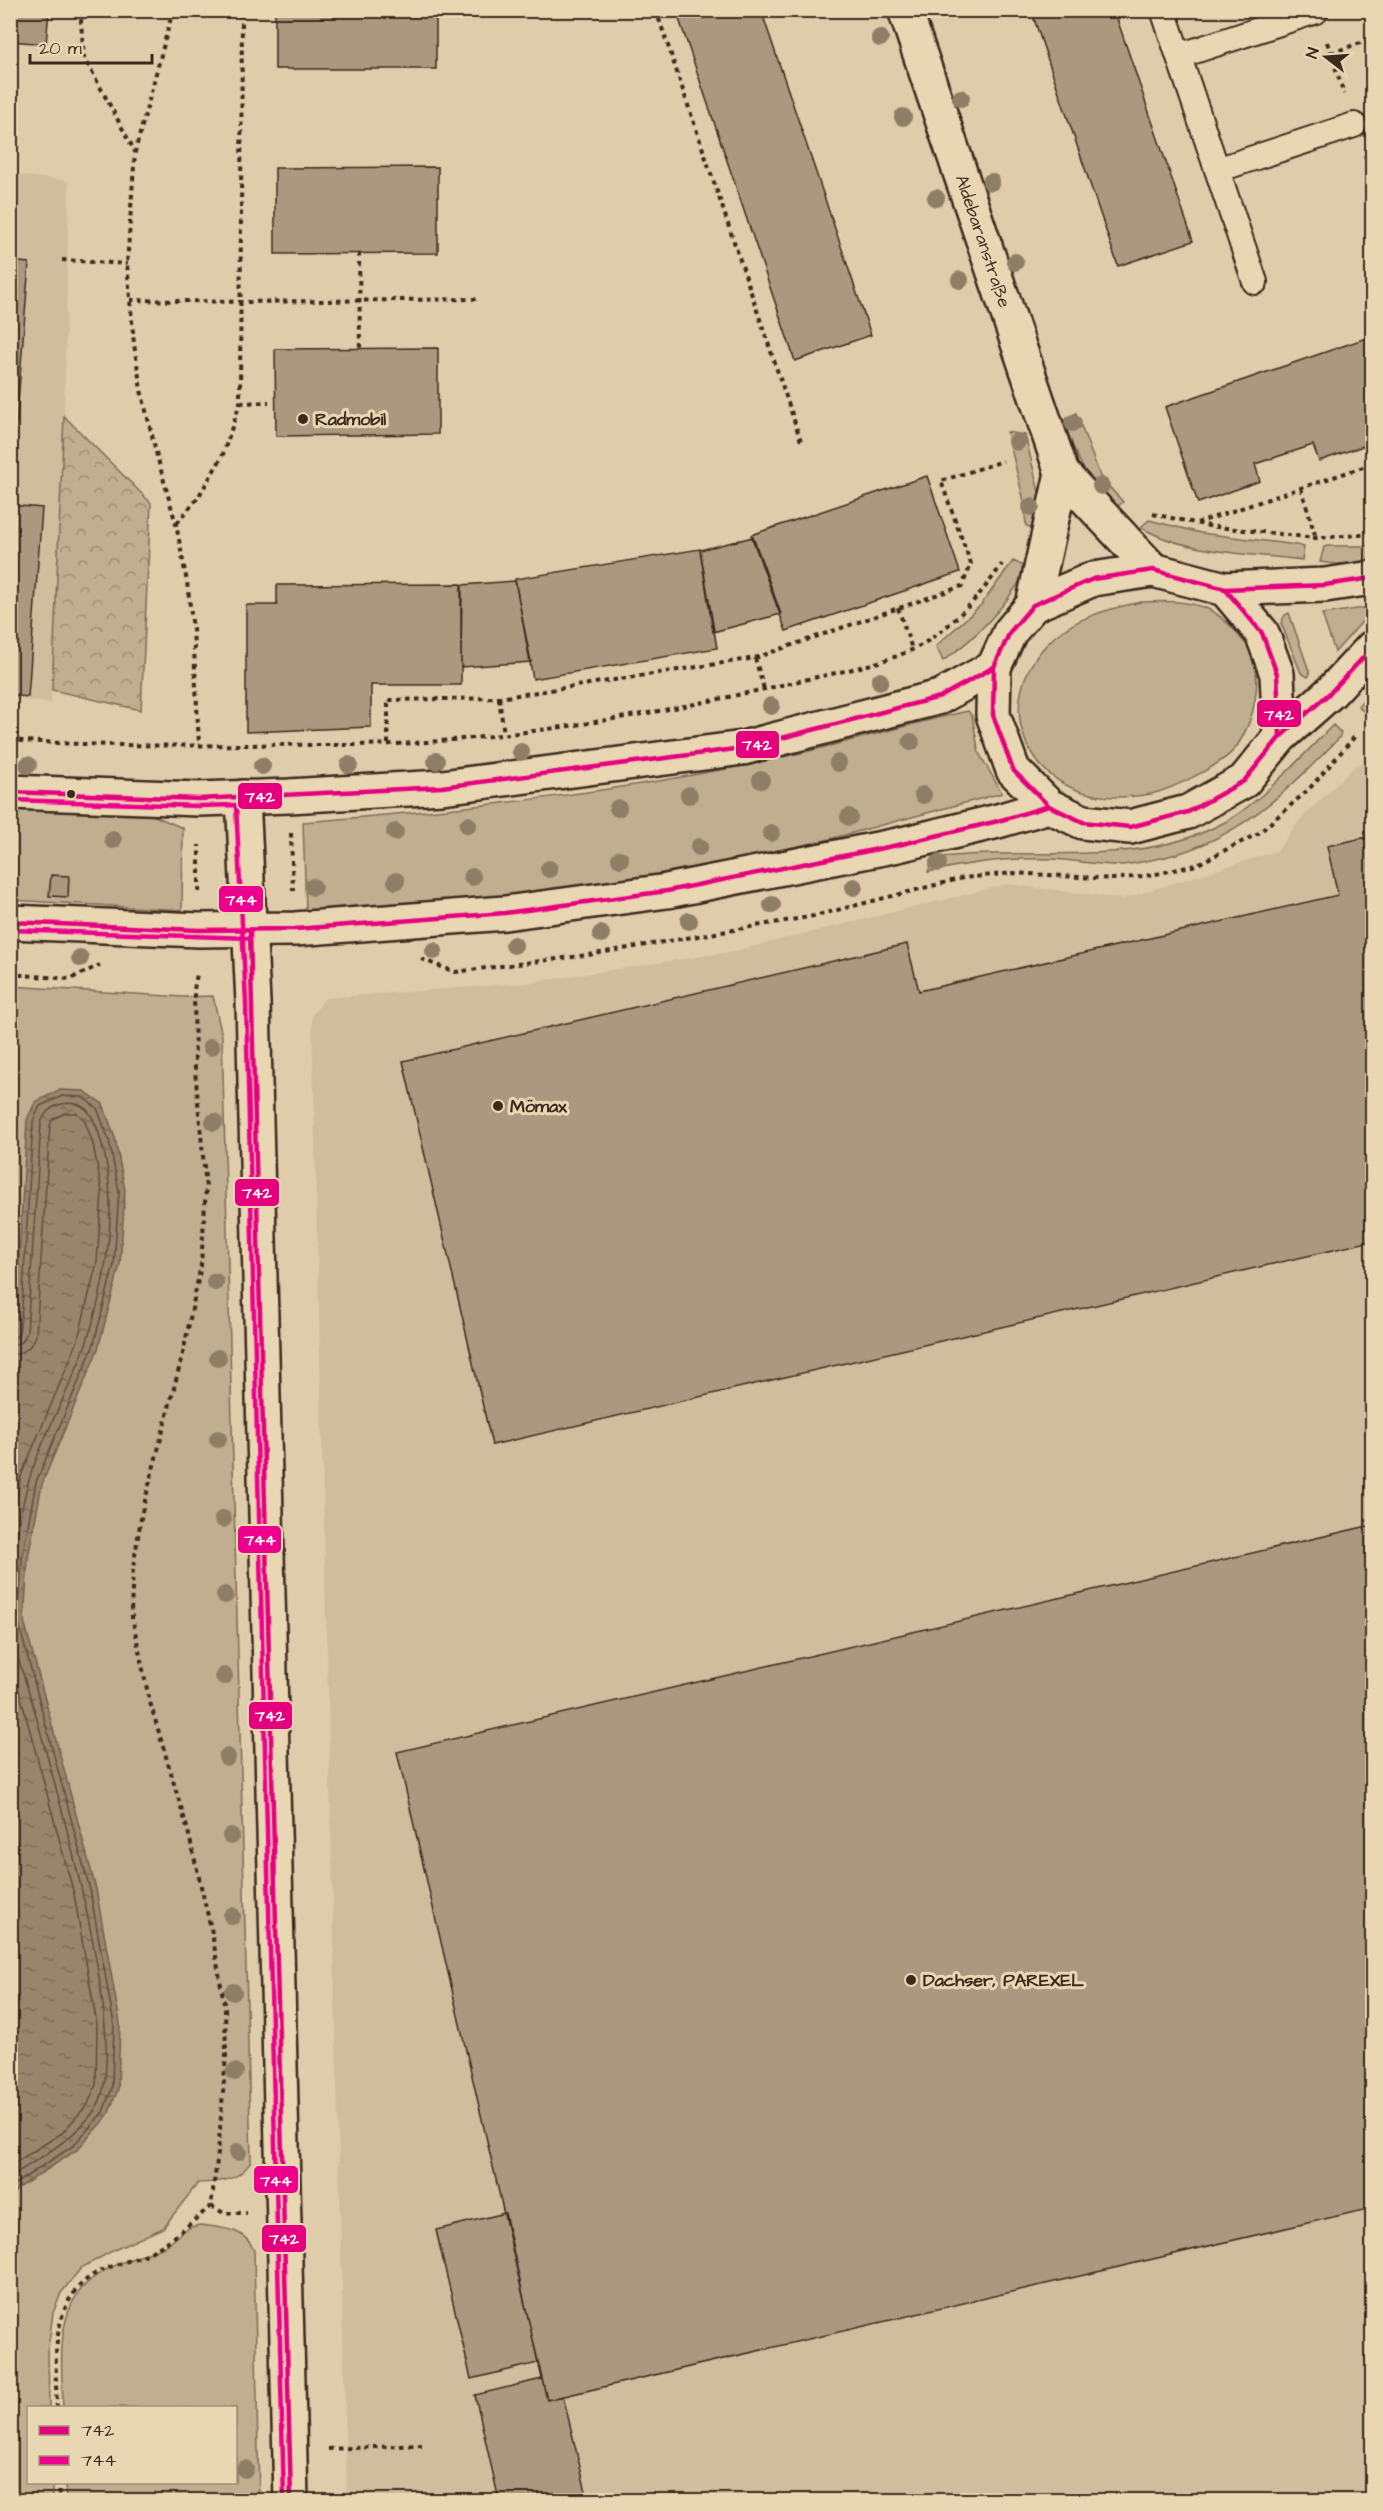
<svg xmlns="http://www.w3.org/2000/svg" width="1383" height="2511" font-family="'Architects Daughter',sans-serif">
<defs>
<pattern id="park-crowns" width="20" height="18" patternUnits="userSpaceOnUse" patternTransform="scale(1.5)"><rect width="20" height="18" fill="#c0ae90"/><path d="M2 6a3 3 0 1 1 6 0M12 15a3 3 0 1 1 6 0" fill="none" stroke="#9d8e75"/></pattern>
<pattern id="water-ripples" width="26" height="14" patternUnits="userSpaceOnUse" patternTransform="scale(1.5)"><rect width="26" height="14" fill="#97856c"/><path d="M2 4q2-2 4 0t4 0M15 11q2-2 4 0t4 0" fill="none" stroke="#7c6d58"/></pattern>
</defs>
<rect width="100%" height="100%" fill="#deccaa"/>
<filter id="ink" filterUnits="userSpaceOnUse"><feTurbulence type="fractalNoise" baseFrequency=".0167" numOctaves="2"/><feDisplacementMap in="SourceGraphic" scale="12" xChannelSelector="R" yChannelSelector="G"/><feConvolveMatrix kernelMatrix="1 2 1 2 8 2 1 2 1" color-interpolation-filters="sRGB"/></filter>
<g filter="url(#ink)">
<!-- built -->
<path fill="#cfbd9d" d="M11,174L69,181L64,416L51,703L11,698Z
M1372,760V2500H347L312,1016L325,998L527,983L735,951L1008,884L1123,899L1277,851L1298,822L1356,765Z"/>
<!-- grass -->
<path fill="#c0ae90" stroke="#7e6c57" stroke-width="1.5" d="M1076,413L1101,478L1123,502L1114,509C1087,480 1075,457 1064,420Z
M1007,432L1025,435L1040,496L1038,529L1026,526L1024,501Z
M1149,520L1201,533L1297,545L1304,547L1302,560C1255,554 1181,553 1141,527Z
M1327,546H1372V562L1336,564L1320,562L1324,547Z
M1013,561L1028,568C1006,606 979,636 943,661L936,646L981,605Z
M1141,602C1164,601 1186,600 1208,609C1219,614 1228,623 1236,632C1240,638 1247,644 1250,650C1264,680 1254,720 1237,746C1225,764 1172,789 1151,794C1140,796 1126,797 1115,797C1027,796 987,703 1050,641C1073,618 1111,608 1141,602Z
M1364,608L1370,613L1335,652L1322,614Z
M1289,613L1310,674L1308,677L1301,673L1281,623L1285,615Z
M1372,690V720L1358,706Z
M968,711L972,716L979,753L1002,793L796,848L609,883L526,894L306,910L303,822C465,809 628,792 787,756C848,743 907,724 968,711Z
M1333,725L1341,733L1339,738C1284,795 1231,846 1151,860C1141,862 1130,865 1119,865C1096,865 1074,860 1051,859C1009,857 968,863 928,872L933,858C1030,845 1135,871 1225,822C1260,803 1304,754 1333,725Z
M10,809L150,814L183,828L182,910L11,900Z
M10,986L183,997L213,996L222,1036L251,2161C239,2182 219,2182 198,2183L163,2228L114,2250L81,2268L61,2293L53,2313L48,2349L49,2407L28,2408V2482L52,2483V2500H10Z
M201,2225C222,2228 246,2228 254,2251L259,2500H66L65,2483L236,2482V2408L63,2407C62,2364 53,2304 96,2276C114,2263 139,2257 159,2249C178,2242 179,2227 201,2225Z"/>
<!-- park -->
<path fill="url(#park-crowns)" stroke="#7e6c57" stroke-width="1.5" d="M64,416L151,503L141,710L52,690Z"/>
<!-- water -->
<path fill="url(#water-ripples)" stroke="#72614d" stroke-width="1.5" d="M60,1090L84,1091L103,1104L115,1138L125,1190L120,1265L98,1349L42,1484L28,1558L24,1621L96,1889L120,2023L118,2089L108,2115L77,2150L17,2189L11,2198L10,1358L16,1307L27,1120L35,1102Z"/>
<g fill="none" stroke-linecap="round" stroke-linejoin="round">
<!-- shore -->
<path stroke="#604e3d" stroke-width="1.5" d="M10,1338L16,1337L19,1333L22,1308L33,1121L40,1106L62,1096L82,1097L97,1108L109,1140L119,1191L114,1264L93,1347L36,1482L22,1558L18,1621L90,1890L114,2024L112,2088L103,2112L73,2146L10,2187
M10,1346L22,1342L27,1332L41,1123C45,1112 51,1107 62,1104C86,1099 93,1116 99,1134C121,1199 107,1283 85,1347C69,1392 43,1434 29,1480C16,1524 12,1572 11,1617C10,1640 26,1682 33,1705C53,1779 136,2050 95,2110C73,2140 41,2157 10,2177
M10,1355C24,1354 32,1347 36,1335L50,1125L53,1119L65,1113H77L84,1119L93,1144L102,1192L97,1262L77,1343L21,1476L10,1530
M10,1657L74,1894L97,2025L96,2085L88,2104L62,2133L10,2166"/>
</g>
<!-- building -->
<path fill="#ab997f" stroke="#3b2a1e" stroke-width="1.5" d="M10,10H49L46,44L10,41Z
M275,10H436V69H275Z
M676,10H761L871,335L795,361Z
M1031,10H1114L1193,241L1118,266Z
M1372,88V108L1366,90Z
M438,167V253L275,254V168Z
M10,261L29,263L10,504Z
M1372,336V443L1319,461L1313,445L1255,464L1260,481L1198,503L1165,407Z
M438,348V434L276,436L275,349Z
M927,476L960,572L786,631L751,535Z
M10,505L42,508L28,697L10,695Z
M753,537L781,614L713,632L700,550Z
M700,549L717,648L533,679L515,579Z
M515,581L531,662L461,667L462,585Z
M461,584V685H371V727L246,732V605H277V585Z
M1372,836V1241L492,1445L403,1061L907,944L919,991L1338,895L1327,846Z
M51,875L69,876L68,897L49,896Z
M1372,1525V2208L547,2400L397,1752Z
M505,2213L538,2363L471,2379L436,2230Z
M542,2379L547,2400L563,2396L588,2500H499L475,2395Z"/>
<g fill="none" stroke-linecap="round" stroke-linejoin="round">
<!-- service casing -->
<g stroke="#3b2a1e" stroke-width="28">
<path id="service" d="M1163,10L1255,282
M1179,56L1316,11
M1217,170L1354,125"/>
</g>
<!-- minor casing -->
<g stroke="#3b2a1e" stroke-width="38">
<g id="minor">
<path id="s1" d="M905,10L1062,473L1153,570"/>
<path d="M1033,605L1062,473"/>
<path d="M243,797L253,1002L291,2500"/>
</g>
</g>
<!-- tertiary casing -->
<g stroke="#3b2a1e" stroke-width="38">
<path id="tertiary" d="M1225,589L1325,585L1372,578
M1280,737L1331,692L1372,648
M10,792L199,799L289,796L442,787L743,748L940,697L994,667L1010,632L1033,605L1093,579L1153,570L1225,589L1262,633L1277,674L1280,737L1244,781L1188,812L1130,827L1083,822L1049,806L1013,770L993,715L994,667
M10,922L199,930L295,929L505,913L667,891L898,845L998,821L1049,806"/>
</g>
<!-- path -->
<path stroke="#3b2a1e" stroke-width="4" stroke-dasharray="4.5 4.5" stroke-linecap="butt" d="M82,10L81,23L84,57L135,152
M173,10L135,152L127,264L134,344L141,390L157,456L176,524L187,582L193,629L199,745
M656,10L801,441
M1327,42L1344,94
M1331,53L1372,39
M1365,155L1372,177
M359,253L360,349
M62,260L127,264
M130,300L242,302L476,299
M240,403L269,402
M1301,488L1316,538
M1153,514L1209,526L1316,538L1372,534
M177,523L197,499L222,457L240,403L242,10
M1197,523L1372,464
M898,608L912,649
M755,658L764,689
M499,698L504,734
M10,740C88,746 167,746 245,745C305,744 367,747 427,742C547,733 666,712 782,685C822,675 893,664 926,642C957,621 982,594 1002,564
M388,744V700L499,698L755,658L962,586L971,564L941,481L1003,461
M291,833L293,891
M199,892V845
M421,959L455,972L588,955L814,916L963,878L1014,873L1113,879L1152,875L1196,865L1259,833L1309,789L1357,734
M10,974L70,979L100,965
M211,2206L224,2213H247
M57,2408C55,2360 49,2296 100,2271C118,2263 139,2259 156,2249C176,2237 193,2221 211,2206L218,2153L226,2055L225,2009L212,1933L188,1831L149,1699L131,1612L133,1568L142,1512L183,1353L201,1265L206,1188L195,1070L194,989L197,974
M328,2449L422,2445
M58,2482L59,2500"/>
<!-- service -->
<use href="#service" stroke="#e9d6b3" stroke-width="24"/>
<!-- minor -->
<use href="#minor" stroke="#e9d6b3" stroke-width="33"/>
<!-- tertiary -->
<use href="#tertiary" stroke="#e9d6b3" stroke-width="33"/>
<!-- bus-1 casing -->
<g stroke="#e9d6b3" stroke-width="9">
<path id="bus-1" d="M1153,570L1225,589L1262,633L1277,674L1280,737L1244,781L1188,812L1130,827L1083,822L1049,806L1013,770L993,715L994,667L1010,632L1033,605L1093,579Z
M1225,589L1325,585L1372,578
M1280,737L1331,692L1372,648
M10,792L199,799L442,787L743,748L940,697L994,667
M10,922L199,930L295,929L505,913L667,891L898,845L998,821L1049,806
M250,931L291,2500"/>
</g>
<!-- bus-2 casing -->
<g stroke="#e9d6b3" stroke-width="9">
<path id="bus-2" d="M10,800L199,806L236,805L246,1002L284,2500
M10,930L250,938"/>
</g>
<!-- bus-1 -->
<use href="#bus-1" stroke="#e5007d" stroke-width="4.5"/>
<!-- bus-2 -->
<use href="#bus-2" stroke="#ec008c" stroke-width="4.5"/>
</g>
<!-- trees -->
<g fill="#8f7e66">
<circle cx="880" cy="38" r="9"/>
<circle cx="961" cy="98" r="9"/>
<circle cx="903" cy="117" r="9"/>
<circle cx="991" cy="182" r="9"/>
<circle cx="936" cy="198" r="9"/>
<circle cx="1015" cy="262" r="9"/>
<circle cx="960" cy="280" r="9"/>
<circle cx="1073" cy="423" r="9"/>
<circle cx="1017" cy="442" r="9"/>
<circle cx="1101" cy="486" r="9"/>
<circle cx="1031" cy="507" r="9"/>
<circle cx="880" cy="681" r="9"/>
<circle cx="771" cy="706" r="9"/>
<circle cx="911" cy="742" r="9"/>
<circle cx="521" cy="752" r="9"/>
<circle cx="436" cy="761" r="9"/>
<circle cx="838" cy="763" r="9"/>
<circle cx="28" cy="765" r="9"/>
<circle cx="349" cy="765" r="9"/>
<circle cx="262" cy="766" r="9"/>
<circle cx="761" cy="780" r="9"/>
<circle cx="689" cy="795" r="9"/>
<circle cx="923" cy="795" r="9"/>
<circle cx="618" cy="808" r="9"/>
<circle cx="849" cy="817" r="9"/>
<circle cx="468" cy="825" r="9"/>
<circle cx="395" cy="832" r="9"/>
<circle cx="771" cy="833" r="9"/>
<circle cx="113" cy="840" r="9"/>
<circle cx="699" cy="847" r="9"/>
<circle cx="620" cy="859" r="9"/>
<circle cx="938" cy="863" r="9"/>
<circle cx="549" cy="869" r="9"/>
<circle cx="472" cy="877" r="9"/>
<circle cx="396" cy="881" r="9"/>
<circle cx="313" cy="887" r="9"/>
<circle cx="854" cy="887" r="9"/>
<circle cx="772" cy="905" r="9"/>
<circle cx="689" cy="921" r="9"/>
<circle cx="601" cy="934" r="9"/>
<circle cx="514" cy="945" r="9"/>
<circle cx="434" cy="951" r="9"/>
<circle cx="80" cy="958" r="9"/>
<circle cx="211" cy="1047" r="9"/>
<circle cx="214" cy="1122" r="9"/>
<circle cx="215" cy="1282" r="9"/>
<circle cx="218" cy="1358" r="9"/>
<circle cx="218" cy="1439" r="9"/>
<circle cx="223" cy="1519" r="9"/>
<circle cx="225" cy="1595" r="9"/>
<circle cx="224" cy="1676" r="9"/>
<circle cx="227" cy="1757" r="9"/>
<circle cx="231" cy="1836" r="9"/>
<circle cx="232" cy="1916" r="9"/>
<circle cx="233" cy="1992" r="9"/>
<circle cx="235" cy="2072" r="9"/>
<circle cx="238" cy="2152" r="9"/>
<circle cx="245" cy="2469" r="9"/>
</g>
</g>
<!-- markers -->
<g fill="#3b2a1e" stroke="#e9d6b3" stroke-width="2">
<circle cx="303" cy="419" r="6"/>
<circle cx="71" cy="794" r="5"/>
<circle cx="498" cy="1106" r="6"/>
<circle cx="911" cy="1980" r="6"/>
</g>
<g text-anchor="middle" stroke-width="6" stroke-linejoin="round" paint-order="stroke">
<!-- street labels -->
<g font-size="18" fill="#3b2a1e" stroke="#e9d6b3">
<text dy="6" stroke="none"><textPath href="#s1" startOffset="244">Aldebaranstraße</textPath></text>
</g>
<!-- poi labels -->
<g font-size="18" font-weight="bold" fill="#3b2a1e" stroke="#e9d6b3" text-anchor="start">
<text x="315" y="425">Radmobil</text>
<text x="510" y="1112">Mömax</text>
<text x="923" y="1986">Dachser, PAREXEL</text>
</g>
</g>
<g stroke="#e9d6b3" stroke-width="2">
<rect x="1256" y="699" width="46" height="29" rx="6" fill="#e5007d"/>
<rect x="735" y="730" width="45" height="29" rx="6" fill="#e5007d"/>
<rect x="237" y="782" width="46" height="28" rx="6" fill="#e5007d"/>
<rect x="218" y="885" width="46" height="28" rx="6" fill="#ec008c"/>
<rect x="234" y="1178" width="46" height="29" rx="6" fill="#e5007d"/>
<rect x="237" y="1525" width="45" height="29" rx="6" fill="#ec008c"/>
<rect x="248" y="1701" width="45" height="29" rx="6" fill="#e5007d"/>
<rect x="253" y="2165" width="46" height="29" rx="6" fill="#ec008c"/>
<rect x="261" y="2224" width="46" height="29" rx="6" fill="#e5007d"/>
</g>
<g font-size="16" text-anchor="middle" font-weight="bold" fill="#fff">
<text x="1279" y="720">742</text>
<text x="757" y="750">742</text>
<text x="260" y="802">742</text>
<text x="241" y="905">744</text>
<text x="257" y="1198">742</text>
<text x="260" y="1545">744</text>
<text x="270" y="1721">742</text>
<text x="276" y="2186">744</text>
<text x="284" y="2244">742</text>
</g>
<!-- margin -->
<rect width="1383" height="2511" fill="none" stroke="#e9d6b3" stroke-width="36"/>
<rect x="18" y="18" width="1347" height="2475" fill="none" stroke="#3b2a1e" stroke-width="2" filter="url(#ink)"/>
<!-- legend -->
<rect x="27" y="2406" width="210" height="78" fill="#e9d6b3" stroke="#a39177" stroke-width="1.5"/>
<rect x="39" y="2426" width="30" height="9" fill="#e5007d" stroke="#a39177" stroke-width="1.5"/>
<text x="81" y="2436" font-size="18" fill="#3b2a1e">742</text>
<rect x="39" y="2456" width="30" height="9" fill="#ec008c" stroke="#a39177" stroke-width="1.5"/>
<text x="81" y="2466" font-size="18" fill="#3b2a1e">744</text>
<!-- north arrow -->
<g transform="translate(1326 57) rotate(287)" stroke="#e9d6b3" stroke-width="4.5" paint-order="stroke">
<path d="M0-4.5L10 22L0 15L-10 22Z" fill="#3b2a1e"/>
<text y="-9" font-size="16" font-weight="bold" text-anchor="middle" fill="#3b2a1e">N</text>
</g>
<!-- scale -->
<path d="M30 54v9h122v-9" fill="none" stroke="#3b2a1e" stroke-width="3"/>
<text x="39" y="54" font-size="18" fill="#3b2a1e" stroke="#e9d6b3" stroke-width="4.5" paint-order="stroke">20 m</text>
</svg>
